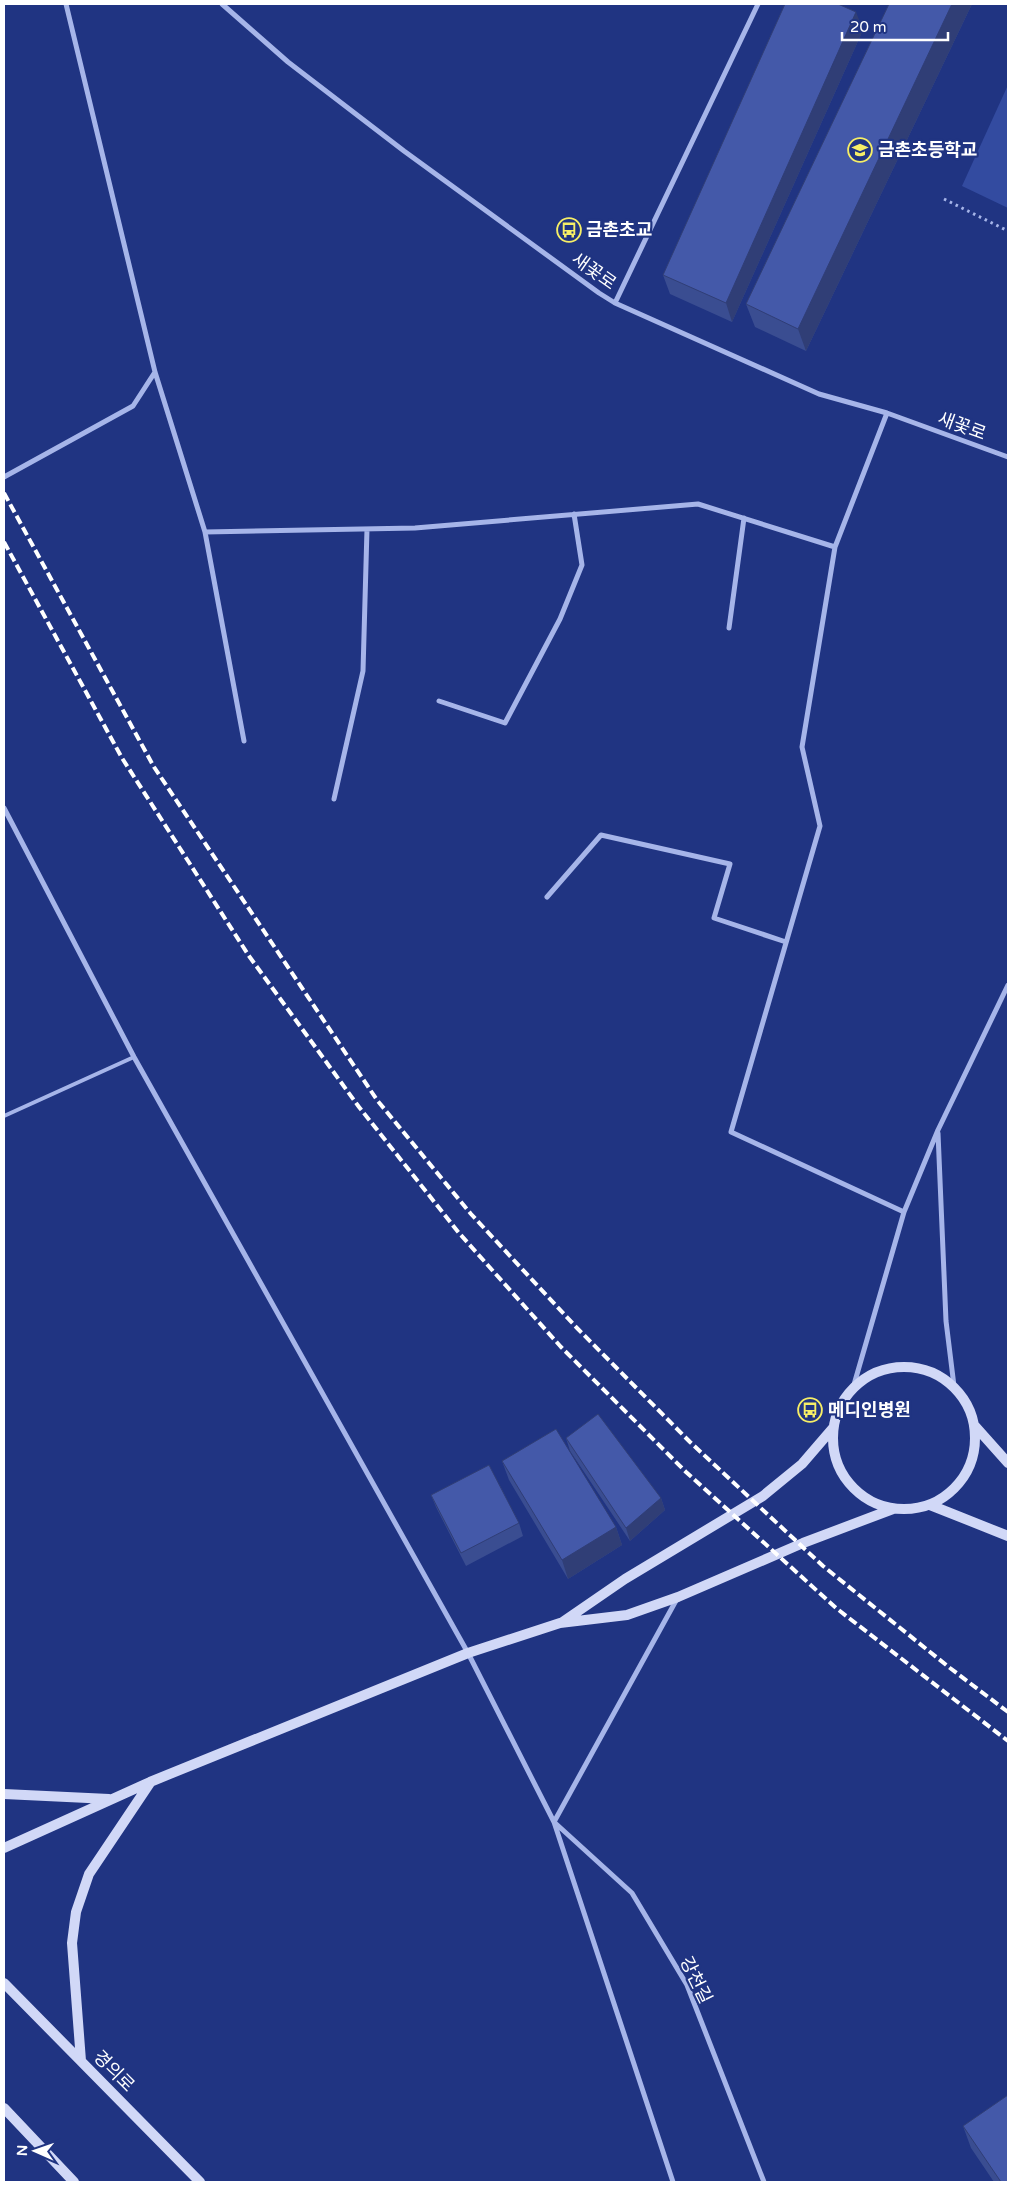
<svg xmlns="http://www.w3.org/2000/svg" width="1012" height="2186" font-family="'Varela Round','Noto Sans KR',sans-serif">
<rect width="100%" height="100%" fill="#203482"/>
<!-- green -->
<path fill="#334ba0" d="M1008,85V208L962,186Z"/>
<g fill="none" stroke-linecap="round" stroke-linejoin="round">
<!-- path -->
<path stroke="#a6b5e9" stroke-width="3" stroke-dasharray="2.5 4" stroke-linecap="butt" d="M944,199L1008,231"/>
<!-- lane -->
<path stroke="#a6b5e9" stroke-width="4" d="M4,1116L134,1057"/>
<!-- street -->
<path stroke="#a6b5e9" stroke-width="5" d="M66,4L155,372L205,532L244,741
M222,4L288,62L404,151L599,293L615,303L819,394L887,413L1008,457
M615,303L758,4
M887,413L835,547L802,747L820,826L731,1132L904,1212
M4,477L133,406L155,372
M205,532L415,528L698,504L835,547
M729,628L744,518
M439,701L505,723L560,619L582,565L574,514
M334,799L363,671L367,529
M4,808L134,1057L468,1653L554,1822L673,2182
M547,897L601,835L730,864L714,918L786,942
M938,1133L946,1321L954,1386
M853,1388L904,1212L938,1130L1008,985
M678,1597L554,1822L632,1893L687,1985L764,2182"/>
<!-- secondary -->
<path stroke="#d1d8f7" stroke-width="10" d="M833 1438a71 71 0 1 1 142 0a71 71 0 1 1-142 0Z
M975,1426L1008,1463
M930,1505L1008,1536
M561,1623L625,1579L763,1496L802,1464L833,1428
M4,1794L109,1799
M4,1848L150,1782L468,1653L560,1623L627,1615L678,1597L803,1543L893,1509
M4,1983L200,2182
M81,2061L72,1943L76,1912L89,1874L150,1783
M4,2108L74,2182"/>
<!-- rail -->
<path stroke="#fff" stroke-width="4" stroke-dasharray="9 4" stroke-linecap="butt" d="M4,493L154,767L377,1100L471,1214L576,1327L690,1442L823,1566L950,1668L1008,1712
M4,542L122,758L249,956L359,1107L459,1233L561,1347L686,1472L836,1608L1008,1741"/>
</g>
<!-- wall -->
<path fill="#3a4d91" d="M889,4H972L806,351L755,327L746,304Z
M863,30L732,322L670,294L663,275Z
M566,1438L661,1498L665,1510L630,1541L570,1451Z
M502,1461L616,1527L622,1545L568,1579L509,1480Z
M431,1495L519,1523L523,1536L466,1566L436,1507Z
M963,2126L1008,2182H994L971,2148Z"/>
<!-- shaded-wall -->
<path fill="#303e76" d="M952,4H972L806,351L798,329Z
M856,12L863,30L732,322L726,303Z
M661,1498L665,1510L630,1541L626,1528Z
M616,1527L622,1545L568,1579L562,1560Z"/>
<!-- building -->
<path fill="#4459a9" stroke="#303e76" d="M785,4H838L856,12L726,303L663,275Z
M889,4H952L798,329L746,304Z
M598,1414L661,1498L626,1528L566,1438Z
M556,1429L616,1527L562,1560L502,1461Z
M489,1465L519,1523L461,1553L431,1495Z
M1008,2095V2182H1001L963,2126Z"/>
<!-- icons -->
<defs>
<g id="school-ring" transform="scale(1.25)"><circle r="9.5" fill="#203482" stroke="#f6ee66" stroke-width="1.5"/><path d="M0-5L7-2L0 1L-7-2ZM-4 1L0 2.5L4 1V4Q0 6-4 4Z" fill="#f6ee66"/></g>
<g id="bus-ring" transform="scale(1.25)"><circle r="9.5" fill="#203482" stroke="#f6ee66" stroke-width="1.5"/><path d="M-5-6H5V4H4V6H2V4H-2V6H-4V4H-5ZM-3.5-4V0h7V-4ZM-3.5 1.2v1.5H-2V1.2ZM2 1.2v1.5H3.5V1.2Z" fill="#f6ee66"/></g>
</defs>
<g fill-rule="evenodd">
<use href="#school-ring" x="860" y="150"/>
<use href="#bus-ring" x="569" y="230"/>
<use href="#bus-ring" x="810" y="1410"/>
</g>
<g text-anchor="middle" stroke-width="4.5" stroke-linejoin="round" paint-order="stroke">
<!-- poi labels -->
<g font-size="18" font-weight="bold" fill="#fff" stroke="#203482" text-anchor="start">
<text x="878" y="156">금촌초등학교</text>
<text x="586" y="236">금촌초교</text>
<text x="828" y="1416">메디인병원</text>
</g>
<!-- street labels -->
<g font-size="18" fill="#fff" stroke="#203482">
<text transform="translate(594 271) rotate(35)" y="6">새꽃로</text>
<text transform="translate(962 426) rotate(20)" y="6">새꽃로</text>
<text transform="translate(696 1980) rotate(64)" y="6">강천길</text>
<text transform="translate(114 2071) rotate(45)" y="6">경의로</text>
</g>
</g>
<!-- border -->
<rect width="1012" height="2186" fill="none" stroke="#ffffff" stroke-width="10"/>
<!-- north arrow -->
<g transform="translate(35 2151) rotate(272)" stroke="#203482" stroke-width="4" paint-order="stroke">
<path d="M0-4L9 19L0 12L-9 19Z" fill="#ffffff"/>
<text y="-8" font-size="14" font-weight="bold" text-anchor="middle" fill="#ffffff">N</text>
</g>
<!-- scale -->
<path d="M842 32v8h106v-8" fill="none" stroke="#ffffff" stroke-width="2.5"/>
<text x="850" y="32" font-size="15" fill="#ffffff" stroke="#203482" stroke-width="4" paint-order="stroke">20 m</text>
</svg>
